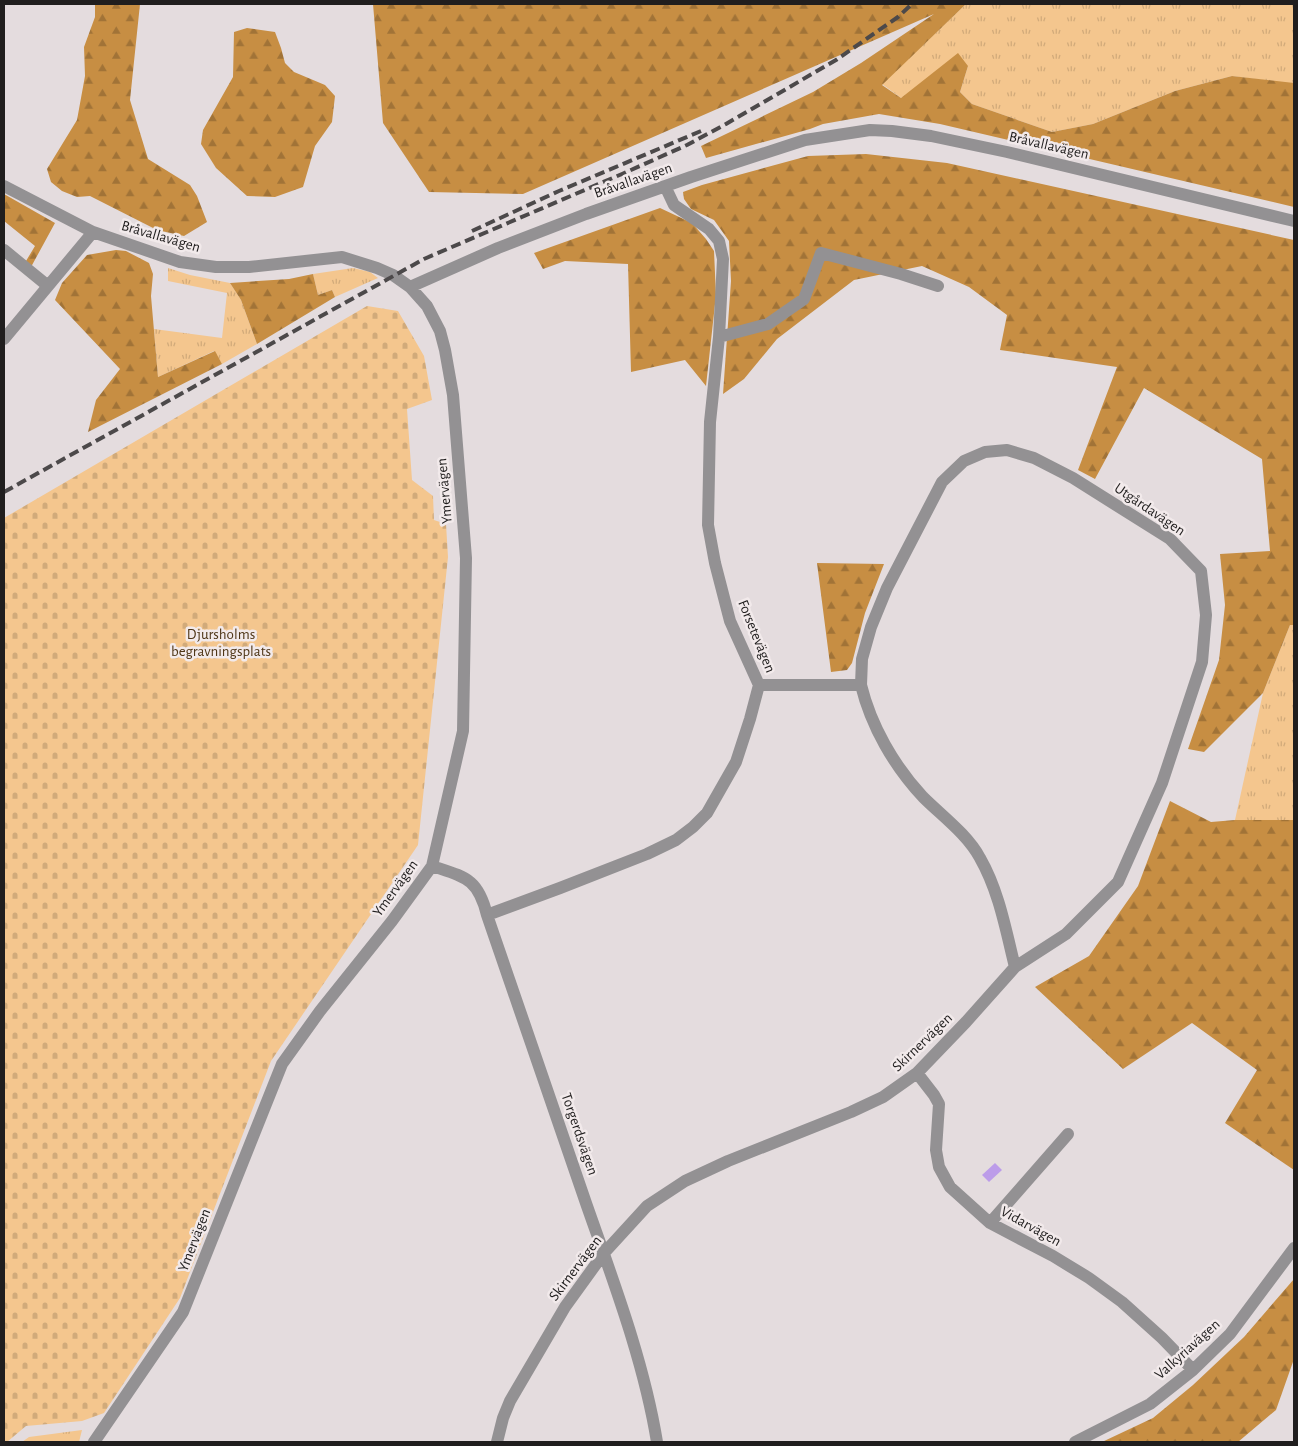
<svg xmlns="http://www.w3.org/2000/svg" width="1298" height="1446" font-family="'Alegreya Sans',sans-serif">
<defs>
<pattern id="grass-tufts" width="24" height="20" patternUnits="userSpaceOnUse" patternTransform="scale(1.25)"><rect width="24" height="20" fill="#f4c68e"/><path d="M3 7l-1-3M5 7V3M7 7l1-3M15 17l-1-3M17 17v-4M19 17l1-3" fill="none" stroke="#d1aa7a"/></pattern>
<pattern id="forest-firs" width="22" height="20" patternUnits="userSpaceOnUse" patternTransform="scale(1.25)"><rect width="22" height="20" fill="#c78e43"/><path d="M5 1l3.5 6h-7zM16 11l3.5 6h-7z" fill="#a17337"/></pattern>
<pattern id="cemetery-stones" width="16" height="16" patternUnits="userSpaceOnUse" patternTransform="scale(1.25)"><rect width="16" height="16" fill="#f4c68e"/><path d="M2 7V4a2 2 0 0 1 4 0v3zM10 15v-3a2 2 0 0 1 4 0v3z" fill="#d1aa7a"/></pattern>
</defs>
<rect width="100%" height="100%" fill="#e4dcde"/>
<!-- grass -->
<path fill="url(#grass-tufts)" d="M966,4H1294V84L1232,76L1175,91L1093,124L1052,132L972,104L960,92L968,66L901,98L882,84Z
M168,268L190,275L230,283L241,300L257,344L222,364L214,351L158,377L154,329L222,338L227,293L168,281Z
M353,268L370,272L378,278L335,297L332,290L318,295L313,274Z
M1290,625H1294V820H1235L1263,693Z
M82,1430L79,1442H22L29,1437Z"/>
<!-- forest -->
<path fill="url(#forest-firs)" d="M95,4H140L130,100L148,159L190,185L197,196L207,222L184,236L157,230L90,196L77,197L62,191L51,182L47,169L77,120L85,76L84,47L95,17Z
M373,4H966L882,85L901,98L958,53L968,66L960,92L972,104L1052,132L1093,124L1175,91L1232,76L1294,83V207L940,124L879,114L823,124L810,129L706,158L701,146L813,92L861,63L934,14L523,194L429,192L383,123Z
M247,28L275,32L281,48L285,63L294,72L325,85L335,96L332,122L315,146L303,187L275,197L247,196L216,168L201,144L203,130L233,77L234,32Z
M866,154L947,163L1294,240V625H1290L1263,693L1204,752L1188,749L1219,660L1225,605L1220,554L1270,551L1262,459L1144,388L1095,479L1078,470L1117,367L1000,350L1007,315L969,287L922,266L854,280L777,339L744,379L723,394L731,281L729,241L714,220L691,209L684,199L683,192L702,185L808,156Z
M4,194L55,223L31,267L26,261L35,246L4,221Z
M660,208L692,223L706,239L714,251L716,295L706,386L685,360L631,372L628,264L565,261L543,269L534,253Z
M116,250L126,251L149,263L153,274L151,296L158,377L215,351L222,364L88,432L96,400L120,369L55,300L62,283L87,255Z
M313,274L318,295L332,290L335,297L257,344L241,300L230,283L289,279Z
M817,563L884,564L865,613L852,663L847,670L831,672Z
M1170,801L1211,822L1235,820H1294V1170L1225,1123L1257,1070L1192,1023L1123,1069L1035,987L1089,956L1138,886Z
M1294,1279V1359L1276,1410L1238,1442H1102L1153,1418L1193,1385L1244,1337Z"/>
<!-- cemetery -->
<path fill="url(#cemetery-stones)" d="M367,306L398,311L424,356L432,400L407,409L412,480L433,496L434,520L446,524L448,557L418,845L271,1061L180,1298L104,1413L82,1421L26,1426L7,1442H4V518Z"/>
<!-- water -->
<path fill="#bc9ce9" d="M995,1163L1002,1170L989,1182L982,1175Z"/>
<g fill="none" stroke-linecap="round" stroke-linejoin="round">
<!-- minor -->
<path stroke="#939193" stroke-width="12" d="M4,186L93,232L180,262L216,267H249L342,257L377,268L393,275L410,287L498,248L586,214L691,177L805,140L870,130L892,131L931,136L1007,152L1294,221
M665,186L674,205L709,229L719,241L723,259L719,337L768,324L804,299L821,253L901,274L938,286
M4,250L48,286
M4,339L93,232
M861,685L862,659L871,627L887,588L942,482L964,461L985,452L1007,450L1034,458L1073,478L1170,539L1201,571L1206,615L1202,662L1162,783L1118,882L1066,934L1015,967
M432,866C465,877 478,878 487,915C521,1012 554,1109 587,1206C614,1283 644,1362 657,1442
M487,915L560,888L647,854L676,840L693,827L707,813L736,762L750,719L759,685L730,621L715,563L708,525L710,422L719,337
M917,1073L934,1095L939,1104L936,1150L939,1167L950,1187L990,1223L1053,1256L1089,1278L1122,1302L1162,1338L1193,1370
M990,1223L1068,1134
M94,1442L183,1312L282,1064L320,1011L392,921L432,866L463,731L466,558L453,395L445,350L440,331L427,306L410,287
M497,1442L503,1418L510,1401L565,1307L604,1253L647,1206L685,1181L728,1161L851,1112L883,1097L917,1073L966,1022L1015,967C1006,931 999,891 980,858C967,834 942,816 923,797C894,766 871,726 861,685H759
M1075,1442L1150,1404L1193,1370L1230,1334L1294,1248"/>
<!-- rail -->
<path stroke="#4c494a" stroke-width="4" stroke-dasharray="10 5" stroke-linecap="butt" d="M472,231L559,191L701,131
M4,492L424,259L622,174L687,145L726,124L836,60L898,17L912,4"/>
</g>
<g text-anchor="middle" stroke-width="5" stroke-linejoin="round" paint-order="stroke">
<!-- street labels -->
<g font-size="15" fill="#201e1e" stroke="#f2eaeb">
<text transform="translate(1049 145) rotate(13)" y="5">Bråvallavägen</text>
<text transform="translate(633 180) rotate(-19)" y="5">Bråvallavägen</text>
<text transform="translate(161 236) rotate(16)" y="5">Bråvallavägen</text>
<text transform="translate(444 491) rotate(-95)" y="5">Ymervägen</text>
<text transform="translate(1150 509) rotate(34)" y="5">Utgårdavägen</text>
<text transform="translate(757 636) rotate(68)" y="5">Forsetevägen</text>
<text transform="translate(395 888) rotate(-54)" y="5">Ymervägen</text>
<text transform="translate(922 1042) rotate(-44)" y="5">Skirnervägen</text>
<text transform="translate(580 1134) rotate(71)" y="5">Torgerdsvägen</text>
<text transform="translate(1031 1226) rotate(29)" y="5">Vidarvägen</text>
<text transform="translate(194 1240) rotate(-69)" y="5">Ymervägen</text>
<text transform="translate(575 1268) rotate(-53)" y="5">Skirnervägen</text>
<text transform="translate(1187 1349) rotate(-42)" y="5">Valkyriavägen</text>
</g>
<!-- park labels -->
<g font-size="15" fill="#4e3516" stroke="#f2eaeb">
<text x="221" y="639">Djursholms<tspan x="221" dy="17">begravningsplats</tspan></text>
</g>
</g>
<!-- border -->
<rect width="1298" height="1446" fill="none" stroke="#201e1e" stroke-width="10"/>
</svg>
